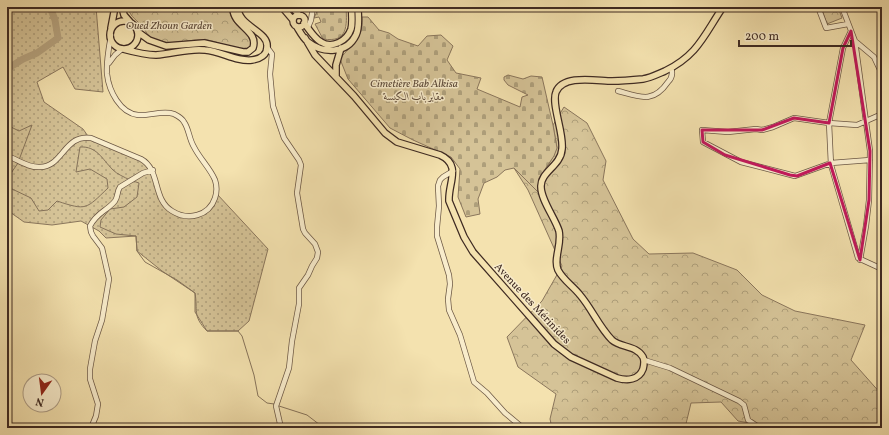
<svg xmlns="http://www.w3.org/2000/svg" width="889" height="435" font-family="Vollkorn,Amiri,serif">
<defs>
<pattern id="grass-dots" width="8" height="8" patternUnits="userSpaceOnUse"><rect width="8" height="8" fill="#d5c397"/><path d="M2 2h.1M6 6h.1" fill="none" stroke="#ae9f7b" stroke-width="1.8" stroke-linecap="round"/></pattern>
<pattern id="forest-crowns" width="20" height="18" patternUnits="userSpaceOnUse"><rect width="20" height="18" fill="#d5c397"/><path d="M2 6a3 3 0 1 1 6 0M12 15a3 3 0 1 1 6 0" fill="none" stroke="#ae9f7b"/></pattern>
<pattern id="cemetery-stones" width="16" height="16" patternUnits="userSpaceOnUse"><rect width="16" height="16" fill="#d5c397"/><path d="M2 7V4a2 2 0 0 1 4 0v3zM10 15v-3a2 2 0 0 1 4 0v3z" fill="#ae9f7b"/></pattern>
</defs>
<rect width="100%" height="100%" fill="#f4e2af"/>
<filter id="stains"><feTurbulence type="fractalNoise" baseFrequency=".005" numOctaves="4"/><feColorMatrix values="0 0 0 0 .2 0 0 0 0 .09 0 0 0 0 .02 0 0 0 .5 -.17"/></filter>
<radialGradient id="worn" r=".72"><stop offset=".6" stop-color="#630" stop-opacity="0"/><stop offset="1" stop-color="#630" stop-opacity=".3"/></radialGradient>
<!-- grass -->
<path fill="url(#grass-dots)" stroke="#8a765c" d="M7,7H96L103,92L75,89L63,67L37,82L44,102L83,129L90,139L140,159L155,176L162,201L180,218L202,215L217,194L268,249L249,321L238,331H207L195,312V293L162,271L137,251L136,236L106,238L99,231L81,221L52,225L24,222L7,210Z"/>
<!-- forest -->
<path fill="url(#forest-crowns)" stroke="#8a765c" d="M128,7H229C231,29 249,29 252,46C238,53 221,42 207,40C189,38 169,48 152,38C146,35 145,28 140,24C135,19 129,15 128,7Z
M821,7H838L842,18L827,24Z
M564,107L587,123L606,161L603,180L633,239L649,254L693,253L737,270L762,295L795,311L865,325L851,360L882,395V428H766L761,425L738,421L721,402L691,403L685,428H655L650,423L645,428H552L550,419L556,394L518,367L507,337L542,301L562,266L528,190L514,168L538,192L539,178L549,164L557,148L553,125Z"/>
<!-- cemetery -->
<path fill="url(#cemetery-stones)" stroke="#8a765c" d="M319,7H346C347,26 348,43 323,39L315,24L321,22L319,17L314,18Z
M362,17H368L379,30L389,33L398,39L418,46L427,36L441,35L453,46L447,60L456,73L481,78L477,89L520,107L522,97L528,95L508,85L504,80V77L508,75L523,79L531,76L542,77L553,125L557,148L554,156L539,178L538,192L514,168L505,170L497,177L484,183L478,199L480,214L466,217L458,197L460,169L451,157L413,140L390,128L348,79L340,59C351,44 364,39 362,17Z"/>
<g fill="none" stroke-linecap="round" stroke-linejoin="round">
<!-- stream -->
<path stroke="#86735a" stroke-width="1" d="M7,125L19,131L32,125L19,160
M7,179L18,163
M133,181L139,183L137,197L124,207L110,209L101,220L100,227L116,234L136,236L137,251L145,262L177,280L195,293C198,310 192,316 207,331H238L242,336L254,375L258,396L267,403L274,404
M7,183L10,188L31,198L39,211L48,210L57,201C87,211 86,209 108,188L107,179L90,169L76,172L80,147C97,146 102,159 113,170C117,174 124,177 130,180
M279,406L307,415L324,428"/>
<!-- river -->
<path stroke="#b6a37f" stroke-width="7" d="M7,69L23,59L37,53L58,38L55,20L50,7"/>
<!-- minor casing -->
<g stroke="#6c5845" stroke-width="6">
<path id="minor" d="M818,7L826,28L848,24
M842,7L855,41L870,151L869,200L866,226L860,260
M308,27L311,20L313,7
M851,31L843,48L829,123L831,165L858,258L882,269
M855,41L874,57L882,74
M267,47L272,54L270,74L273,106L284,138L299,160L301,165L297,193L303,229L305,233L315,244L318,252L317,258L312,266L308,275L299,288V304L292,341L289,368L276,406L281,428
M109,63L115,55L122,49
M618,91C640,97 653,104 668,82C672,78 673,73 671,68
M7,156C17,159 28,168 40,167C63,167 64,134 91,138L141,159C161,170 152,199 172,211C188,221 209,216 215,198C217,192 217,186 215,180C210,168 200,159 194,147C189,139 189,129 184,122C182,118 178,116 174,114C163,110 150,116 138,115C120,113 109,91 107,74C106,62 109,47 111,35
M870,160L831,163L795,176L741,162L703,142L702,130L728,132L756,129L762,130L773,127L794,118L829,123L857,125L882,114
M453,171L443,177L440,180L438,186L439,206L437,227V236L449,275L450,284L448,299L449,310L460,335L474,382L487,393L505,413L523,428
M644,360L670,368L739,401L744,405L748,420L760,428
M91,428L96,416L98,404L90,379V369L95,341L102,320L109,279L102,248L93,236L91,232L90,226C97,212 107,211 115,201C118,197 117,191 120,187L143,173L153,170"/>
</g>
<!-- major casing -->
<g stroke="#3e2a22" stroke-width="8">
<path id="major" d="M122,7L124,15L131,23
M282,7L293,20
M292,7L299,15
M293 21a6 6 0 1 1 12 0a6 6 0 1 1-12 0Z
M110 35a14 14 0 1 1 28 0a14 14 0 1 1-28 0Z
M304,23C309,29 314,38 321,42C332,49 347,41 351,29C353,22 351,14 352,7
M297,27C300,32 303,38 308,42C323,54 347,54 356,35C360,27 358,16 358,7
M111,28L115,7
M138,32L149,40L166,46L204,43L243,52H248L253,48C259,30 232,26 233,7
M305,38L315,55L354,96L385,133L397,142L440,155C462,165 448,183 449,201L464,237L473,252L554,344L571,357L617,378C627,381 639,380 643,369C644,365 645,361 643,357C636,345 621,348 612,340C599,327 592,309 580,295C573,286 563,280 558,270C553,259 562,245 559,231C555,218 541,200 541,187C540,172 561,166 562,149C564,133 551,104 556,92C563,74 597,81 612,81C622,81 633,80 643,79C650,78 658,74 665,71C698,55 704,35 723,7
M123,49C134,52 145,55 156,55C173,54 188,48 205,50C221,51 236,62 252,60C260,59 267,55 267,47C269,31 237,26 238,7
M336,76V65L341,48"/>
</g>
<!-- minor -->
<use href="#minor" stroke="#f8eccb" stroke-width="4.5"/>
<!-- major -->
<use href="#major" stroke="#f4e2af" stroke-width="5.5"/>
</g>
<!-- marked area -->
<path fill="none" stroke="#c2185b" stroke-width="3" stroke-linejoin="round" d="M851,31L870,151L869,200L860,260L830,163L797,176L790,175L725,155L703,142L702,130H762L794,118L829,123L843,48Z"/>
<g text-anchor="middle" stroke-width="3" stroke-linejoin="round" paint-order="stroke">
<!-- park labels -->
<g font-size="11" font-style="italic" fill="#5c4939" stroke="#f8eccb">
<text x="169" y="29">Oued Zhoun Garden</text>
<text x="414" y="87">Cimetière Bab Alkisa<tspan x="414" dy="13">مقابر باب الكيسة</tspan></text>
</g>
<!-- street labels -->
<g font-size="11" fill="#3e2a22" stroke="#f8eccb">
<text transform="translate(533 303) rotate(47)" y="4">Avenue des Mérinides</text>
</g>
</g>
<!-- margin -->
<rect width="889" height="435" fill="none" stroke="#f4e2af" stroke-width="24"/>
<rect x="8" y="8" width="873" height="419" fill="none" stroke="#3e2a22" stroke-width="2"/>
<rect x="12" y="12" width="865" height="411" fill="none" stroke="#3e2a22"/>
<!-- north arrow -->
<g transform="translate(42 393) rotate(194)"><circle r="19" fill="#f8eccb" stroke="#ae9e87"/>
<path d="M0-3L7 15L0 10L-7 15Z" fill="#8f2418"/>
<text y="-6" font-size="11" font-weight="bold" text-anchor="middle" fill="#3e2a22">N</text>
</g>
<!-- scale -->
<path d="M739 40v6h112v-6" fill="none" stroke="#3e2a22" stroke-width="2"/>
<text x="745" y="40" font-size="12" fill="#3e2a22" stroke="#f8eccb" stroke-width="3" paint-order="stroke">200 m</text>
<rect width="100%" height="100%" filter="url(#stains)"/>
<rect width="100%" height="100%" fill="url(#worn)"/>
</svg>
